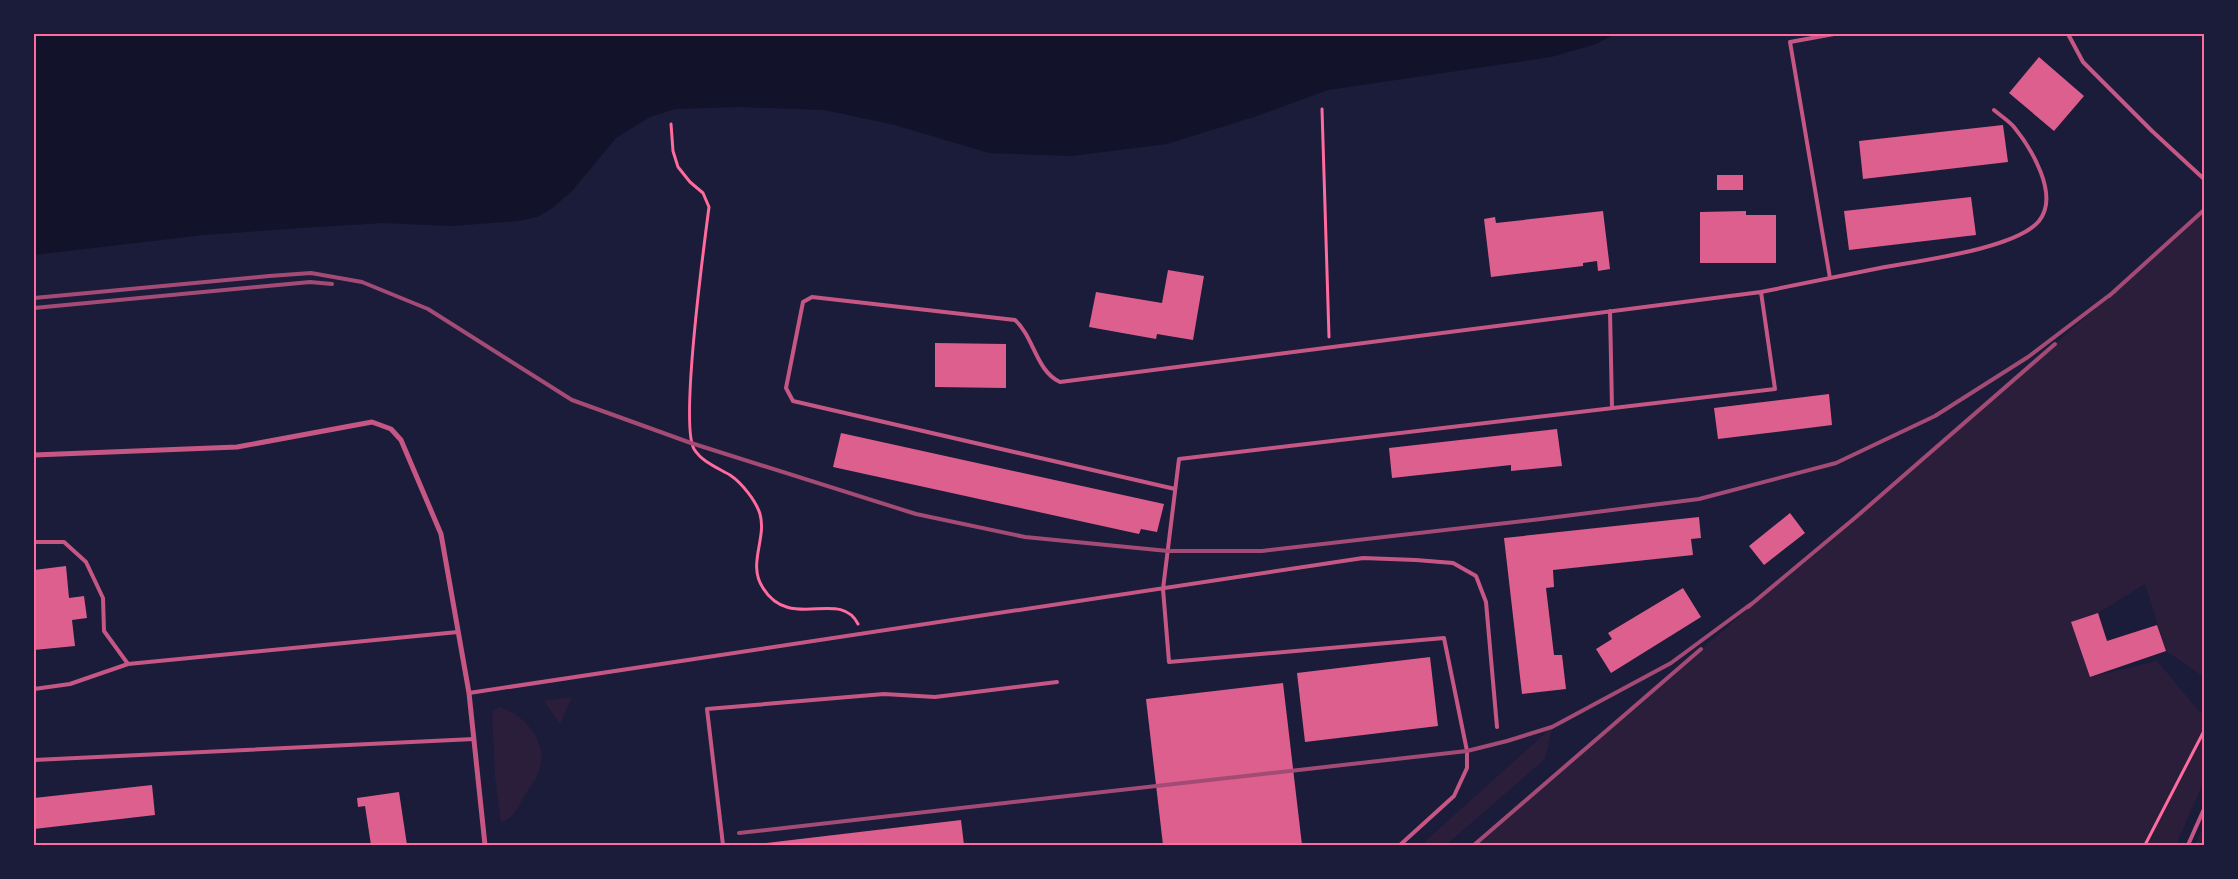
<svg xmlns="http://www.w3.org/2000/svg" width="2238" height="879" font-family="'IBM Plex Sans',sans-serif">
<rect width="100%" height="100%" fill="#1b1b3a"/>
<!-- green -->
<path fill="#2a1e3b" d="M2204,210V677L2166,651L2145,584L2098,613L2072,622L2090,677L2157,661L2199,711L2204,713V781L2176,845H1474L2042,356Z
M572,697L560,724L544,701Z
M500,707C526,715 551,745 538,773C534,783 527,791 522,800C517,809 512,820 501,822L495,777L492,712Z
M1552,727L1545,759L1446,845H1421Z
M2204,824V845H2195Z"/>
<!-- water -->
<path fill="#12122b" d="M34,34H1616L1593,45L1551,57L1328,90L1260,115L1167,144L1071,156L989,153L895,125L824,110L739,107L675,109L650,117L616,138L572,191L551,209L537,217L518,221L452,226L383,223L301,228L203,235L34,255Z"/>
<!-- building -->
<path fill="#dd5f8e" d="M2039,57L2084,96L2054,131L2009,93Z
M2003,125L2008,162L1863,179L1859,141Z
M1717,175H1743V190H1717Z
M1971,197L1976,235L1849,250L1844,211Z
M1603,211L1610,269L1598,271L1597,261L1583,263V266L1491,277L1484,219L1495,217L1496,223Z
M1746,211V215H1776V263H1700V212Z
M1168,270L1204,276L1193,340L1157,334L1156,339L1089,327L1096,292L1162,303Z
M935,343L1006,344V388L935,387Z
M1829,394L1832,425L1718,439L1714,408Z
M1557,429L1562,466L1511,471V465L1392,478L1389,448Z
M841,433L1164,504L1157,532L1141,529L1139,534L833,467Z
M1790,513L1805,533L1764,565L1749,546Z
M1699,517L1701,538L1691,539L1693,555L1553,570L1554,587L1546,588L1554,655H1562L1566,689L1522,694L1504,538Z
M66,566L69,598L84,596L87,618L72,620L75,646L34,650V570Z
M1683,588L1701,617L1611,673L1596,649L1612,639L1608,633Z
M2098,613L2107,641L2157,625L2166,651L2090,677L2071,622Z
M1430,657L1438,726L1305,742L1297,673Z
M1283,683L1302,845H1163L1146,699Z
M152,785L155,815L34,829V798Z
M399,792L407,845H371L365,806L358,807L357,798Z
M961,820L964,845H758V844Z"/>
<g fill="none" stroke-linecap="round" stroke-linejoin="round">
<!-- path -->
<path stroke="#ff6b9d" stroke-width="3" d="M1322,109L1329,337
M671,124L673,151L678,167L690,182L703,193L709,207C704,245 680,425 694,449C702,462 718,468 730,475C742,483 756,501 760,514C767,539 747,564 763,588C790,632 840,588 858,624
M2145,845L2204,731"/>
<!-- service -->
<path stroke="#c65784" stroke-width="4" d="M2068,34L2083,62L2152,131L2204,179
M1830,278L1790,42L1834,34
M1610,311L1612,408
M1175,489L793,401L786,388L803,302L812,297L1015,320C1034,337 1036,371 1060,382L1761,292
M34,542H64L86,562L103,598L104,631L128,664
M34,689L70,684L128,664L458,632
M469,693L1363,558L1416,560L1453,563L1476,576L1486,602L1497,727
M34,760L474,739
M723,845L707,709L884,694L935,697L1057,682
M1400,845L1454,796L1467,768V751L1444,638L1169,662L1163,589L1179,459L1775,389L1761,292C1800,284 1840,276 1880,268C1917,261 2016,249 2039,221C2060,195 2031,148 2014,127C2009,121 2001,116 1994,110
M2188,845L2204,809"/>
<!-- minor -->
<path stroke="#c65784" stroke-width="5" d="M34,455L237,447L372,422L391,429L401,440L441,534L469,693L485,845"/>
<!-- rail -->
<path stroke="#a44b75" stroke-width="4" d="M2109,296L2204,210
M34,298L269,276L311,273L362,282L428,309L572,400L691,443L916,514L1025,537L1168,551H1262L1541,519L1699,499L1836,463L1935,416L2028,357L2115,291
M34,308L310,282L332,284
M1748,607L1856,517L2055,344
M739,833L1467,751L1507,741L1552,727L1671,663L1751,604
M1474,845L1701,649"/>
</g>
<!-- border -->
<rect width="2238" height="879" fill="none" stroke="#1b1b3a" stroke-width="70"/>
<rect x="35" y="35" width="2168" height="809" fill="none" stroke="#ff6b9d" stroke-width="2"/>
</svg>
